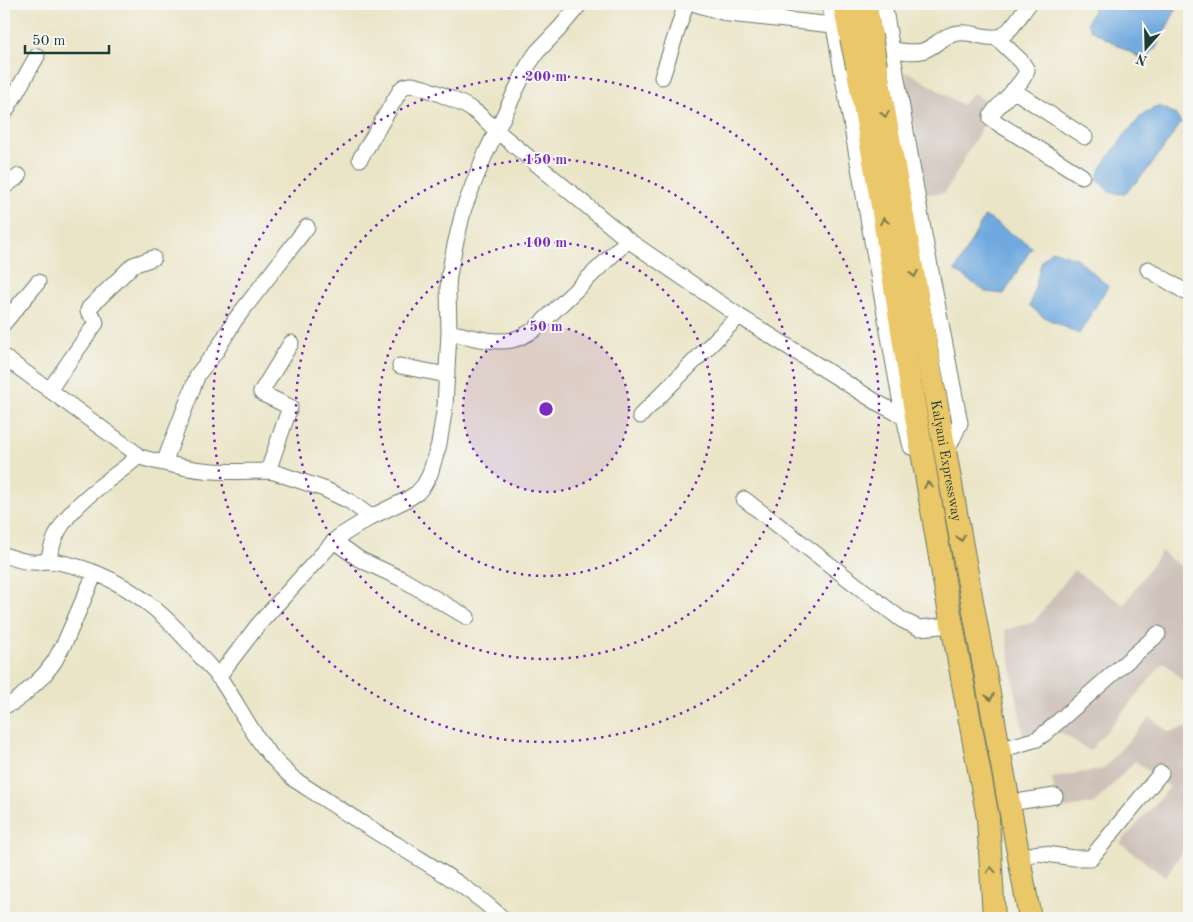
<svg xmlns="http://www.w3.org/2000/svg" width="1193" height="922" font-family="'Old Standard TT',serif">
<rect width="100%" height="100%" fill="#f6f6f2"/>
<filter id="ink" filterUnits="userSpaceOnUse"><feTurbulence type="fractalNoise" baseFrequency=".02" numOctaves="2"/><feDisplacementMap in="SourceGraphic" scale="10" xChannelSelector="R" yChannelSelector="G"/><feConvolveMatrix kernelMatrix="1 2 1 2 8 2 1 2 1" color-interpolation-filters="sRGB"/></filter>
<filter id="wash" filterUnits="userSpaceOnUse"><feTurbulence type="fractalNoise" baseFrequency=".0096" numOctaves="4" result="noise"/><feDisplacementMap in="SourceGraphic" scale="20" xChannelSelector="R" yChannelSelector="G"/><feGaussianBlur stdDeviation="1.12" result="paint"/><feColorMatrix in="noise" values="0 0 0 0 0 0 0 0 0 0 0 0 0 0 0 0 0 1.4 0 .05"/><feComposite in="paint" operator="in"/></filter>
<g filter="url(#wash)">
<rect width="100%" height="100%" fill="#ebe5c8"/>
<!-- industrial -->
<path fill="#cec1b9" d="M905,72L910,73L962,105L974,93L994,106L945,193L927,194Z
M1161,551L1189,573V687L1164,662L1090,751L1061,732L1025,746L1005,630L1034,622L1074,570L1124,605Z
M1150,717L1169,732L1189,727V842L1165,877L1120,843L1170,787L1135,761L1095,803L1058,810L1052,778L1103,769Z"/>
<!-- water -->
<path fill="#6fa9df" stroke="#47738a" d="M1096,4H1179L1155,49L1144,60L1091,30L1087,23Z
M1159,106L1175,114L1181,123L1177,129L1149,168L1125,194L1111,193L1097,180L1101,168L1124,136L1144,113Z
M985,216L1032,247L1004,294L986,292L955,271Z
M1052,250L1076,258L1108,286L1079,334L1042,316L1030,306L1042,260Z"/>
</g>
<g filter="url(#ink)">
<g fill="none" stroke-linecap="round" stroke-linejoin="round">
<!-- minor casing -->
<g stroke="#667868" stroke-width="17">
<path id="minor" d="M696,4L729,14L833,25
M830,4L901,404L911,447
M884,4L924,235L960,423L946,453
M996,37L1021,61L1027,70C1024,82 1003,101 994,111L991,116V119L1082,176
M883,50C896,49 910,54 922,51C936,47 943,34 959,33C973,31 988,41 1001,36C1011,32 1022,12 1029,4
M662,77L686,4
M1013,90L1085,137
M4,114L37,56
M360,159L401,89C404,86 406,85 411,85C424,86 462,103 473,110C482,116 489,124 497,131L628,240L739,316L878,403L904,417
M4,187L19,176
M1148,269L1189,294
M4,323L38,282
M449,332C467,336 494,344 512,340C520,338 527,334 534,330L628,240
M4,357L133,451L136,454L133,461C110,480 81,497 64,522C55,534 51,547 48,561
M400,366L447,375
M50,389L96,323L95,320L88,311L89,308L133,265L153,258
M640,416L739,316
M136,456C161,463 187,469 213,471C231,472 250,471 268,471L274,472L324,489L349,501L371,517
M164,463L198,374L217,350L235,320L307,227
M268,471L290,407L263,394L261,392L291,343
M744,499L902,620L919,628L952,625
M334,541L359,559L402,579L467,617
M4,555C13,558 23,562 33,562C38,563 43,561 48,561C63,562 83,568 96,573C140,591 172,621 201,657C207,664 213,670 219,677C236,701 248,727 266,750C275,761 285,771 295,780C329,802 364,825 399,846C434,868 472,889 502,918
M218,677L258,625L334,541L340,536L371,517L406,500L417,493L424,485L430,474L439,444L445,406L449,332L448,288L449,275L455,245L464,208L484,157L527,67L537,52L559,29L580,4
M4,706L14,702L22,696L44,675L54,662L65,642L95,573
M1000,750L1037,739L1044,734L1158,634
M1009,803L1055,796
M1019,857L1039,853L1074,858H1091L1161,773"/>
</g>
<!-- highway casing -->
<g stroke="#667868" stroke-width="24">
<g id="highway">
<path d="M844,4L851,38"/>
<path d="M865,4L871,36"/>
<path d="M857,66L880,194L913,399L946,592L988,818L994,918"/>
<path id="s1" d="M876,66L962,546L1030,918"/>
</g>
</g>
<!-- minor -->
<use href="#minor" stroke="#fff" stroke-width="15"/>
<!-- highway -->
<use href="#highway" stroke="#eac769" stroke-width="22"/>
<!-- highway-bridge casing -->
<g stroke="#667868" stroke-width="24" stroke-linecap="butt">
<path id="highway-bridge" d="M871,36L876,66
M851,38L857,66"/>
</g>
<!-- highway-bridge -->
<use href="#highway-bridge" stroke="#eac769" stroke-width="22"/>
</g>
<!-- one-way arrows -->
<defs><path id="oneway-chevron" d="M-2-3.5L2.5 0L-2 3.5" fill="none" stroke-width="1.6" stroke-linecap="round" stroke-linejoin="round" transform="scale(1.25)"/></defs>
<g stroke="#7a7b4c">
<use href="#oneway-chevron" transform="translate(885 114) rotate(80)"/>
<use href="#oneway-chevron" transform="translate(884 221) rotate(-99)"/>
<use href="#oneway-chevron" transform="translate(914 274) rotate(80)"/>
<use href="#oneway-chevron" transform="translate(928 485) rotate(-100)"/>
<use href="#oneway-chevron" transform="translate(961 538) rotate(80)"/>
<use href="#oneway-chevron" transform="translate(990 697) rotate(80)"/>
<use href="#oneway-chevron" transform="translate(991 870) rotate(-94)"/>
</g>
</g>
<!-- distance rings -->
<circle cx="546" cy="409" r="83" fill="#7b2cbf" fill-opacity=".12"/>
<g fill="none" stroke="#7b2cbf" stroke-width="2.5" stroke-dasharray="2.5 5">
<circle cx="546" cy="409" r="83"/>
<circle cx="546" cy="409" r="167"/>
<circle cx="546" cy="409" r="250"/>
<circle cx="546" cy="409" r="333"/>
</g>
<g text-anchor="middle" stroke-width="4" stroke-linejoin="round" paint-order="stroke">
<!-- street labels -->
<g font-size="14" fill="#1f3d34" stroke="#f6f6f2">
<text dy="5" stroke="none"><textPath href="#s1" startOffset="401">Kalyani Expressway</textPath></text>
</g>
</g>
<circle cx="546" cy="409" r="8" fill="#7b2cbf" stroke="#f6f6f2" stroke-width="2.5"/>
<g font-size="15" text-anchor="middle" font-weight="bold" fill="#7b2cbf" stroke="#f6f6f2" stroke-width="4" stroke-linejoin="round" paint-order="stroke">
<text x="546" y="81">200 m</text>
<text x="546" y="164">150 m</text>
<text x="546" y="247">100 m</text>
<text x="546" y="331">50 m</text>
</g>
<!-- margin -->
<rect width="1193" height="922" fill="none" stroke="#f6f6f2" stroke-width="20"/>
<!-- north arrow -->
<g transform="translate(1146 48) rotate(200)" stroke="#f6f6f2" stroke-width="4" paint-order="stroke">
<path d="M0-4L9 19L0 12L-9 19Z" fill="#1f3d34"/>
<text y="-8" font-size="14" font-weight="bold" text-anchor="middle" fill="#1f3d34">N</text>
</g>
<!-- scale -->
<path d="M25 45v8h84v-8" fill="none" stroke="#1f3d34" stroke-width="2.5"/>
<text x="32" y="45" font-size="15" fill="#1f3d34" stroke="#f6f6f2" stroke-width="4" paint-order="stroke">50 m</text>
</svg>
